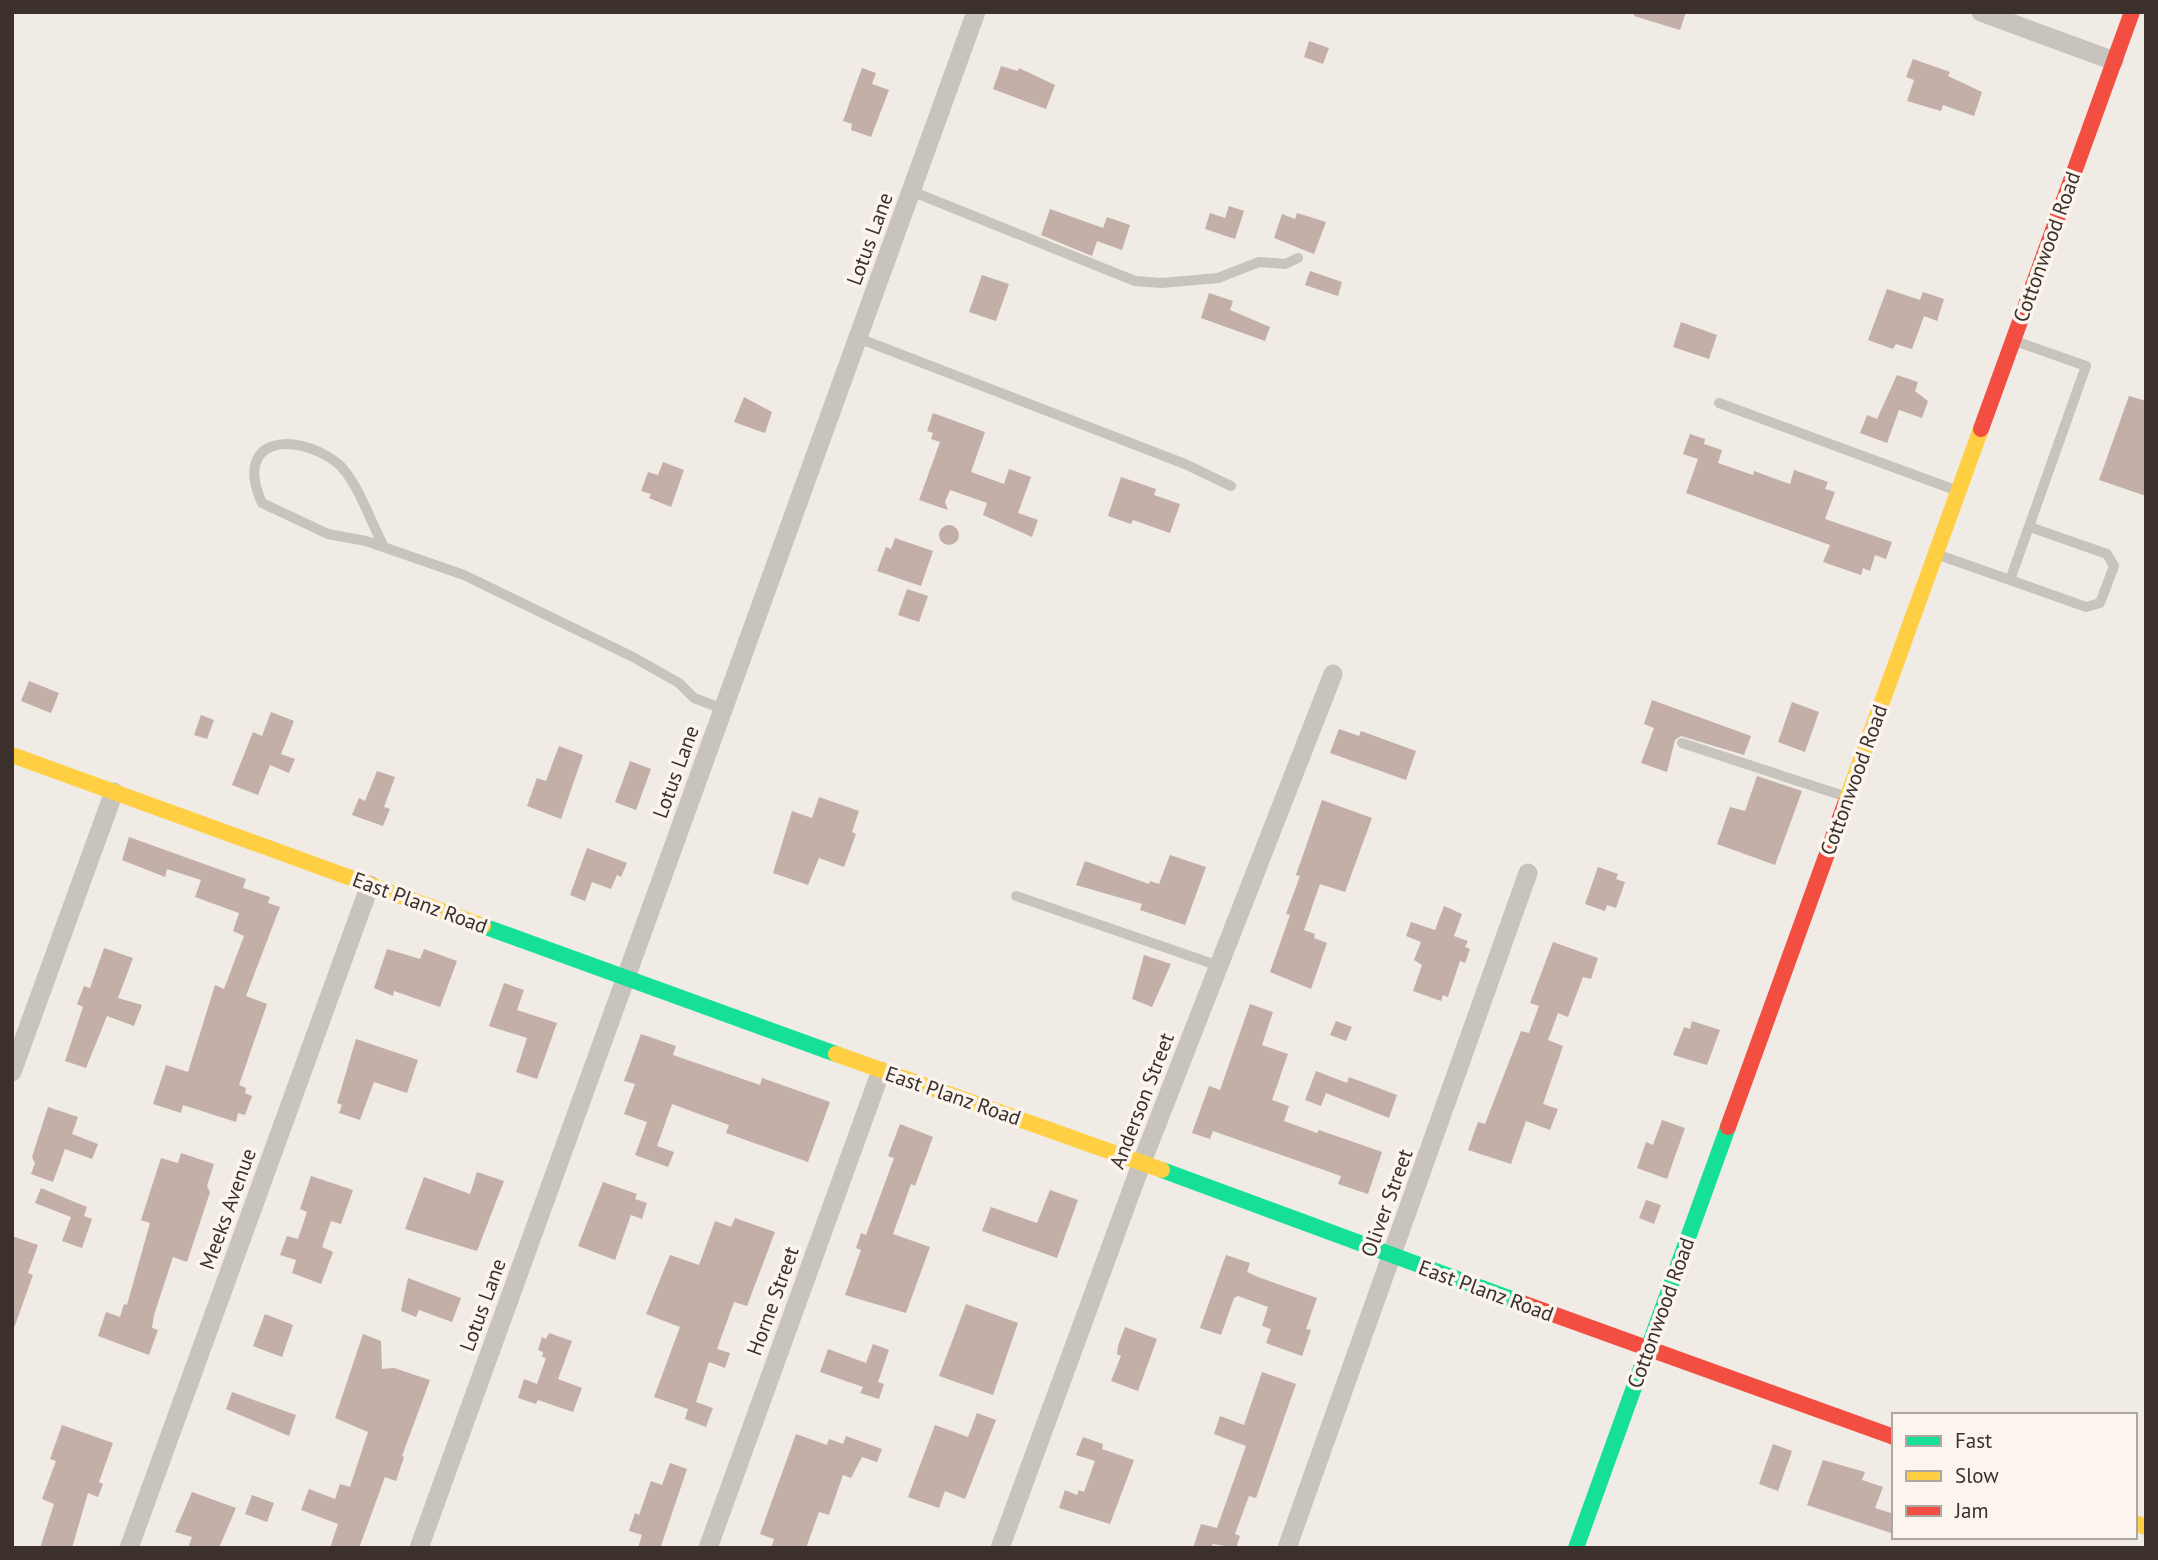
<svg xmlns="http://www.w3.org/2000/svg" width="2158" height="1560" font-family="'PT Sans',sans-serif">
<rect width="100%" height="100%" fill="#f0ebe5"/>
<!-- building -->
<path fill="#c3afa7" d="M1634,12H1686L1680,30L1634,16Z
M1309,41L1329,48L1323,64L1304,57Z
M1913,59L1950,72L1948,76L1982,92L1974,116L1943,105L1941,111L1907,101L1914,80L1906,77Z
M1001,66L1018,71L1019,68L1055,85L1046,109L993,89Z
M862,68L876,73L872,84L889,90L871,137L851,130L852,124L843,121Z
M1229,206L1244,211L1235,239L1205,229L1210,213L1225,218Z
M1050,209L1103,228L1107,217L1130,225L1122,250L1097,241L1092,256L1041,235Z
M1297,213L1326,222L1314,254L1274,238L1282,214L1295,219Z
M1310,271L1342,282L1338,296L1305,285Z
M982,275L1009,284L996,321L969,312Z
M1887,289L1920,300L1923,292L1944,299L1937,321L1924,316L1912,349L1896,344L1893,349L1868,340Z
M1209,293L1233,301L1230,310L1270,327L1265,341L1201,318Z
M1681,322L1717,335L1709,359L1673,347Z
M1897,375L1918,382L1915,391L1928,401L1922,418L1899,410L1887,443L1860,433L1867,415L1877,419Z
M2129,396L2146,401V496L2099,480Z
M744,397L772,412L765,433L734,422Z
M933,413L985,432L971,472L1004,484L1009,469L1031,477L1018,513L1038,520L1032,537L983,515L987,503L950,490L945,502L948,510L919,500L940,442L931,439L933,433L927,431Z
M1690,434L1705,439L1704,444L1722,450L1718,463L1753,475L1754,471L1790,484L1794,470L1828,482L1825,489L1835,492L1825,519L1892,542L1886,559L1875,555L1870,571L1863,568L1861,575L1823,562L1830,545L1686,493L1698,459L1683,454Z
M663,462L684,470L671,507L649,498L651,494L641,491L648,472L658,475Z
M1121,477L1156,489L1154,495L1180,504L1170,533L1133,520L1131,524L1108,516Z
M939 535a10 10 0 1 1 20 0a10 10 0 1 1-20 0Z
M895,538L933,551L921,586L877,571L886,547L891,549Z
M907,589L928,596L919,622L898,615Z
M29,681L59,693L51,713L21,701Z
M1652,700L1751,736L1744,755L1681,736L1675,740L1667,772L1641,763L1654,728L1644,724Z
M1792,702L1819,712L1805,752L1778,742Z
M271,712L294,721L281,754L295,759L289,773L270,765L258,795L232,785L253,732L262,736Z
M201,715L214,720L207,739L194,735Z
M1339,729L1359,736L1361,731L1416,751L1406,780L1330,753Z
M559,746L583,755L561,819L527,806L537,778L546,781Z
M630,761L651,769L636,810L615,802Z
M377,771L395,777L384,807L390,809L383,826L352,815L359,798L365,801Z
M1757,776L1802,791L1775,865L1717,844L1730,807L1745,811Z
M819,797L859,811L852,832L856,834L844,867L819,858L808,885L773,873L792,811L812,818Z
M1322,800L1372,818L1345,892L1320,884L1304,930L1315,934L1314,938L1327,943L1311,989L1270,972L1290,915L1286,914L1300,876L1296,875Z
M129,837L246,879L243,888L270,897L268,903L280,907L246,996L267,1004L239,1085L246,1088L245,1093L252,1096L245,1115L238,1113L236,1122L183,1105L181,1113L153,1104L166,1065L188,1072L215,985L224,989L244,936L233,931L239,913L195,897L201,880L167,869L165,877L122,860Z
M587,848L627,863L621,877L617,875L611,889L592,882L585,901L570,895Z
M1170,855L1206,867L1185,925L1140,910L1142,904L1076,885L1085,861L1149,884L1150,881L1159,884Z
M1598,867L1618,874L1616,879L1625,882L1616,908L1607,905L1605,911L1585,904Z
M1444,906L1462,914L1454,936L1468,941L1465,947L1470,949L1465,963L1460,961L1448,997L1443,995L1441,1001L1413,991L1422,965L1414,960L1421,942L1406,936L1411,922L1435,930Z
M1553,942L1598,958L1591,979L1583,977L1568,1017L1558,1013L1548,1040L1563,1046L1543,1104L1558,1109L1550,1130L1526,1121L1511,1164L1468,1150L1478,1122L1485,1124L1521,1031L1529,1033L1539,1006L1530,1003Z
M104,948L133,958L118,998L142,1005L134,1026L107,1016L86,1068L65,1061L83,1007L77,1004L84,986L90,988Z
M387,949L420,959L424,949L457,961L440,1007L394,991L393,996L374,988Z
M1144,955L1171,964L1152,1007L1132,999Z
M504,983L524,990L517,1010L557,1023L537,1079L516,1072L527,1038L489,1026Z
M1250,1004L1273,1012L1262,1045L1288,1054L1272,1100L1289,1106L1284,1121L1317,1133L1319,1130L1382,1152L1368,1194L1338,1184L1341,1176L1213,1131L1210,1139L1192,1133L1209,1086L1220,1090Z
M1336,1021L1352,1027L1346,1041L1330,1035Z
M1692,1021L1720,1030L1707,1065L1673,1055L1684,1027L1690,1029Z
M641,1034L676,1046L673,1055L760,1085L762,1078L830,1102L808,1162L726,1133L729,1125L672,1104L657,1146L674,1152L668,1167L635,1155L647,1122L624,1114L635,1084L624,1081Z
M356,1039L418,1060L407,1093L374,1082L360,1120L339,1113L342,1105L337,1103Z
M1316,1071L1347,1083L1349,1077L1397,1095L1389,1118L1326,1093L1321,1106L1305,1100Z
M48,1107L78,1117L72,1134L98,1144L92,1159L65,1149L53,1182L31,1174L35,1163L32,1157Z
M1662,1120L1685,1128L1667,1179L1637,1168L1646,1142L1653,1145Z
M900,1124L933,1137L915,1186L911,1184L893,1234L930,1247L906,1313L845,1295L861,1250L856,1248L861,1233L866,1235L894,1158L888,1156Z
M181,1153L214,1164L207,1186L210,1192L187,1262L173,1257L154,1315L152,1328L158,1330L149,1355L98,1336L106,1312L120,1317L124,1304L127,1305L150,1223L141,1220L161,1158L178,1163Z
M477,1172L504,1181L477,1251L405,1229L424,1177L470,1194Z
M311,1176L353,1190L341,1224L331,1221L322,1247L333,1252L321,1284L292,1273L296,1260L280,1255L287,1236L298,1239L307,1212L300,1209Z
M603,1182L637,1194L635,1199L647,1203L642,1219L631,1215L615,1260L578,1246Z
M41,1188L87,1207L84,1216L92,1219L82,1248L62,1241L71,1217L35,1203Z
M1050,1190L1078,1200L1057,1258L982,1231L991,1207L1037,1223Z
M1646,1200L1661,1205L1654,1224L1639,1218Z
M735,1218L775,1232L747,1306L734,1302L717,1349L730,1353L725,1368L709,1362L696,1402L713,1408L706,1427L685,1419L688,1409L654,1397L680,1327L646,1314L670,1255L699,1265L715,1221L731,1227Z
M12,1236L38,1245L28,1273L33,1275L14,1328Z
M1226,1255L1250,1263L1247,1272L1258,1277L1317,1298L1306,1329L1311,1330L1302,1356L1266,1343L1271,1329L1262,1326L1268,1307L1238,1296L1234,1298L1221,1335L1200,1328Z
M408,1278L461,1298L452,1322L419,1310L416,1317L401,1311Z
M966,1304L1018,1323L993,1395L939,1376Z
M265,1314L293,1325L282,1357L253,1346Z
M1125,1327L1157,1339L1138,1391L1111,1381L1121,1356L1117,1354L1118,1346Z
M549,1333L572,1341L558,1379L582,1388L573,1412L538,1400L536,1404L518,1398L524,1379L537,1384L546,1358L542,1357L543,1352L538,1350L542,1337L546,1339Z
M363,1334L381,1341L382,1369L394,1368L430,1380L402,1456L404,1457L396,1481L385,1477L359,1548H330L338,1524L301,1510L309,1489L335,1499L340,1484L350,1487L368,1432L335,1418Z
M873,1344L889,1350L878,1382L884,1384L879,1399L860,1393L863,1387L820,1372L828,1349L866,1363Z
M1262,1372L1296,1384L1256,1498L1249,1496L1235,1534L1240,1536L1236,1548L1213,1544L1211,1548H1193L1201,1524L1217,1528L1246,1446L1214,1434L1220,1416L1244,1425Z
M232,1392L296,1415L289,1436L226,1409Z
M977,1413L996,1420L965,1499L945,1491L939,1508L908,1497L935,1425L968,1437Z
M62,1425L113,1443L99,1482L103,1484L98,1497L88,1493L72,1548H40L54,1504L42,1499L56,1461L50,1459Z
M796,1434L827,1445L829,1439L843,1444L846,1436L882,1449L877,1462L862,1457L851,1478L843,1475L829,1515L819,1512L806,1548H771L774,1539L760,1534Z
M1083,1437L1103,1444L1102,1449L1134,1460L1110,1524L1059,1508L1065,1490L1077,1495L1079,1490L1084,1492L1095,1461L1076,1455Z
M1773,1444L1792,1451L1778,1491L1759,1484Z
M1823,1460L1865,1472L1862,1480L1883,1487L1875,1508L1894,1514V1534L1807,1505Z
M670,1463L687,1469L662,1543L660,1548H638L642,1535L629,1531L635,1513L639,1515L651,1481L662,1485Z
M192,1492L236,1508L219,1548H188L192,1537L175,1532Z
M252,1495L274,1503L267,1522L245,1514Z"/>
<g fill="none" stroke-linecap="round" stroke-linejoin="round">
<!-- lane -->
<path stroke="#c9c3be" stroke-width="10" d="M911,191L1135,281L1162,283L1218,278L1259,262L1285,264L1298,258
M858,338L1185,464L1231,486
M1719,403L1958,491
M384,547C371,523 356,477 336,462C292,430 233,439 262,503L328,534L366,541L464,575L633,657L679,683L694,698L723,709
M1936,554L2010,580L2086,366L2015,341
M2010,580L2086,607L2100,603L2114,566L2107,554L2030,527
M1682,743L1844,796
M1016,896L1219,966"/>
<!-- street -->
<path stroke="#c9c3be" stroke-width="19" d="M1981,12L2114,61
M12,1072L114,792
M129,1548L370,885
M419,1548L976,12
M708,1548L881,1071
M1000,1548L1142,1162L1333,674
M1287,1548L1528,873"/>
<!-- fast -->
<path stroke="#16e098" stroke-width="16" d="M483,926L836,1054
M1162,1170L1525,1304
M1576,1548L1728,1127"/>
<!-- slow -->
<path stroke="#ffcf43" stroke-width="16" d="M12,755L483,926
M1845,804L1981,429
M836,1054L1162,1170
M2135,1523L2146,1527"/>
<!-- jam -->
<path stroke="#f24e42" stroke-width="16" d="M1981,429L2132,12
M1728,1127L1845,804
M1525,1304L1894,1437"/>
</g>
<g text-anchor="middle" stroke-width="7" stroke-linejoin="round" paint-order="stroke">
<!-- street labels -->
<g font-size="21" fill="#3b302b" stroke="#fbf5ee">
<text transform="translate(870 239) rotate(-70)" y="7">Lotus Lane</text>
<text transform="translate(2047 247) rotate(-70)" y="7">Cottonwood Road</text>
<text transform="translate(676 772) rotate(-70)" y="7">Lotus Lane</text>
<text transform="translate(1854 780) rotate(-70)" y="7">Cottonwood Road</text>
<text transform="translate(420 903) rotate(20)" y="7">East Planz Road</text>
<text transform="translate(953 1096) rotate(19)" y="7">East Planz Road</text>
<text transform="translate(1142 1101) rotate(-69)" y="7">Anderson Street</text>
<text transform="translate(1387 1203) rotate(-70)" y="7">Oliver Street</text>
<text transform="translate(228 1209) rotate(-70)" y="7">Meeks Avenue</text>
<text transform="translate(1486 1291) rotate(20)" y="7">East Planz Road</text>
<text transform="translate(773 1301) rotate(-70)" y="7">Horne Street</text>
<text transform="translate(483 1305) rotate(-70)" y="7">Lotus Lane</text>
<text transform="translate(1661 1313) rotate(-70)" y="7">Cottonwood Road</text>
</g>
</g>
<!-- border -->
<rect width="2158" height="1560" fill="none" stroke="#3b302b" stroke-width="28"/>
<!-- legend -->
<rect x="1892" y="1413" width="245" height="126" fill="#fbf5ee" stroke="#aea6a0" stroke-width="2"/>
<rect x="1906" y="1436" width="35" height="10" fill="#16e098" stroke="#aea6a0" stroke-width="2"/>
<text x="1955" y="1448" font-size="21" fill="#3b302b">Fast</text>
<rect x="1906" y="1471" width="35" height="10" fill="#ffcf43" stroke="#aea6a0" stroke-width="2"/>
<text x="1955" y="1483" font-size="21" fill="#3b302b">Slow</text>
<rect x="1906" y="1506" width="35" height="10" fill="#f24e42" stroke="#aea6a0" stroke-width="2"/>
<text x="1955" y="1518" font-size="21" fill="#3b302b">Jam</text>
</svg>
